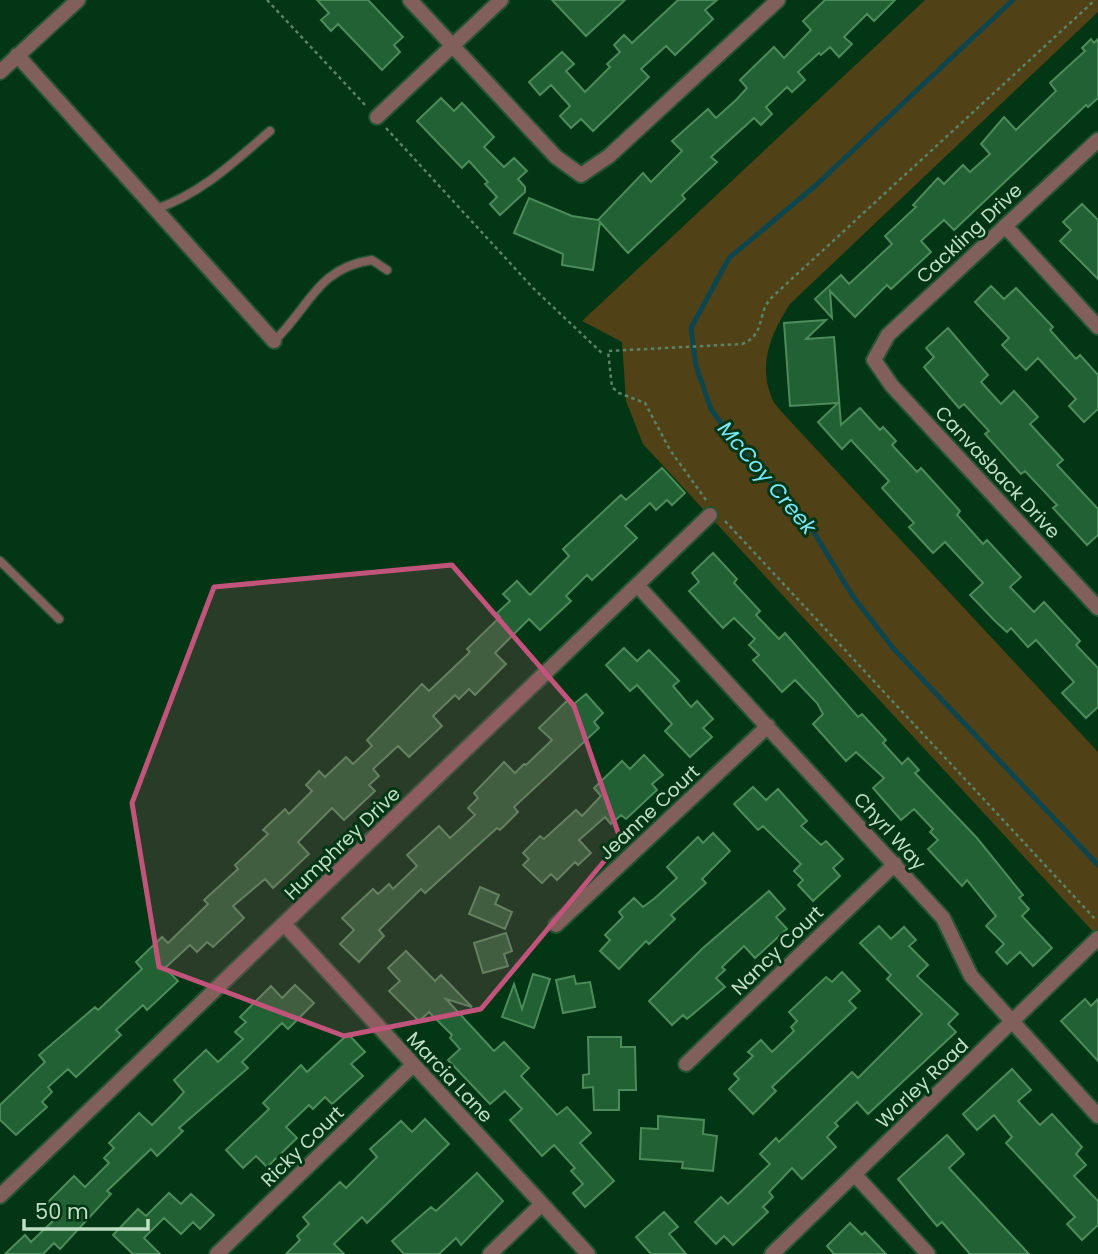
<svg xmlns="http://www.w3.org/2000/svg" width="1098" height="1254" font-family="Poppins,sans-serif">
<rect width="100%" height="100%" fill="#023614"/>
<!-- green -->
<path fill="#504117" d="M925,0H1098V12L790,304C772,332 758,362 771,396C774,405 785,415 791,422L1098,752V937L643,444L626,401L622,342L582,321Z"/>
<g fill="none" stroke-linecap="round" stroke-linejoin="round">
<!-- stream -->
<path stroke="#0f464e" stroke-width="5" d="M1013,0L815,186L729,258L691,328L696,366L711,409L737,445L807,521L852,595L893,648L1098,865"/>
</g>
<!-- building -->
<path fill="#226133" stroke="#4d8b5a" stroke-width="2" d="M317,0H368L403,37L394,45L400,52L382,70L338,24L331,31L321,20L329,13Z
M552,0H625L586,36Z
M678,0H717L705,10L713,19L675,55L666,46L641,69L649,77L593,131L581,119L571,128L560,116L570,106L551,85L540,95L529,82L562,52L574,64L566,71L585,92L610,67L607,64L620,52L614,45L624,35L632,43Z
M825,0H895L874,21L867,14L844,37L852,44L839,57L830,47L821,55L819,53L798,72L805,80L792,92L787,87L766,107L772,114L761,125L754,118L711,157L717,162L682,195L685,199L628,253L600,222L593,270L562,265L563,254L514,233L529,198L572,216L598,220L643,173L651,182L682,151L672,141L708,109L716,118L737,99L747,88L740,80L774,47L784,58L811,30L803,21Z
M1091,39L1094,43L1098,39V98L1088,107L1086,105L954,230L944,220L921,241L931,252L891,289L887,285L855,317L830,291L832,318L815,299L841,275L849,284L892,244L885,236L916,207L913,205L938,178L944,184L963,165L970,172L990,154L981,144L1004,117L1016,130L1056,91L1050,83L1085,51L1082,48Z
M441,98L454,111L462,103L494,137L484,147L504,167L514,158L527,171L518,179L525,187V192L500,215L490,204L497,197L485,184L488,182L469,161L462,168L417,121Z
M1082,204L1098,220V279L1060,241L1071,230L1063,222Z
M991,286L1004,299L1016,288L1053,327L1050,330L1076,359L1080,355L1098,375V409L1084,422L1069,406L1076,399L1038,358L1026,370L1002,345L1009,338L975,302Z
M826,320L806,339L834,337L841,425L860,408L880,430L883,427L896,441L892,445L917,472L921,468L960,511L957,515L983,544L987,540L1021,577L1010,587L1034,612L1044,602L1080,641L1076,645L1098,668V707L1086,718L1062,693L1074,682L1036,640L1028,647L1011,628L1007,632L995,621L970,595L983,583L945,542L933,553L909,527L914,523L882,488L889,481L851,440L842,449L818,422L838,403L790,406L784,323Z
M948,328L988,375L981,382L1001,404L1014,391L1038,417L1030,424L1063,460L1057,465L1098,509V535L1087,545L1053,508L1057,505L1025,471L1021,474L985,434L989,431L964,404L959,408L924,367L934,357L926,348Z
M662,468L685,493L672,505L667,500L656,510L650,503L625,526L637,538L592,580L587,575L566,596L571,601L540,630L529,619L495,653L506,664L475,695L469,689L459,699L455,695L433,716L442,726L409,757L398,746L373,769L379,776L369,785L375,791L344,820L332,808L298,842L309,854L273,888L265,879L233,906L244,918L213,947L207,942L197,952L190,945L165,968L178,981L147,1010L143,1005L116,1030L121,1035L76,1077L68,1069L48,1087L52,1092L42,1102L47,1107L16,1135L0,1120V1105L45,1062L39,1055L95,1007L98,1010L142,969L136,962L162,937L168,943L208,904L204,900L238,869L235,865L268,834L263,830L285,809L289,814L312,791L306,785L319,771L325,777L346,757L353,764L372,746L367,740L422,684L429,691L470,652L467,649L500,617L497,613L510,601L503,594L517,581L530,595L569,556L563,549L621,495L626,500Z
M713,553L737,579L734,583L760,611L756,615L779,639L785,633L858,717L862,714L886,740L883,743L902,764L908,758L919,770L915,773L977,838L1023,895L1019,898L1029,909L1022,916L1052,948L1033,966L1020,952L1007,964L996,952L1004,944L986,926L996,916L967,880L962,886L928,849L938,840L930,832L933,829L914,809L901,820L873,788L884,778L856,752L846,761L813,724L823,714L817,703L795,680L782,692L753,660L759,655L749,645L755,639L734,618L723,628L689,591L699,582L692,573Z
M624,648L637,661L649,650L679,681L673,686L691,707L697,701L713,719L703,728L712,737L690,757L665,731L672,724L637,685L630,691L606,665Z
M586,694L603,713L594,722L599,728L514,807L518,812L500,830L497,828L425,893L421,889L379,930L384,936L359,962L340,944L354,930L342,918L373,889L378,894L389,884L393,889L417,866L407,855L439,826L450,838L475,815L468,808L478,798L474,793L504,762L515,773L524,764L526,765L552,740L539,728L569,699L574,704Z
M644,755L663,775L652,784L657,790L626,819L621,815L611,824L605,817L579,840L591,853L578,865L575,862L557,880L551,874L542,883L523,865L529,859L523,853L540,836L544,839L576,810L582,816L601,796L594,788L622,761L630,769Z
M753,787L766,800L778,789L807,821L801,826L821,845L826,841L843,859L833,868L840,876L813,901L798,885L803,880L794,871L801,864L763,826L758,830L734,804Z
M713,833L730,851L702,879L706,883L671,915L675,919L649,944L646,941L619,969L600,951L610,940L605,935L623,917L619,912L634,898L643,907L655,898L677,878L667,867L698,837L703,843Z
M480,887L499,895L495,904L512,912L505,929L469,914Z
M769,891L785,909L776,917L787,929L755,958L744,946L722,967L725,970L716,978L725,987L687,1019L683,1015L672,1025L649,1001L703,948Z
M879,926L891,939L904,927L916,940L909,946L928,965L917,976L958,1014L948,1024L956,1032L868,1114L857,1102L835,1123L838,1126L827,1137L836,1147L802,1179L792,1168L769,1192L773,1197L763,1207L768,1212L733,1245L724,1236L716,1244L695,1222L721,1197L728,1204L770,1164L760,1154L776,1138L779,1142L852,1072L858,1078L922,1014L887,979L891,975L860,943Z
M506,933L512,951L504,954L508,966L483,973L474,943Z
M406,951L435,981L441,975L472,1007L446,999L494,1051L504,1042L529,1068L521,1076L557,1115L567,1107L591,1133L580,1143L614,1181L585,1207L573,1193L583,1184L571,1171L575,1168L554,1145L542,1156L510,1120L522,1109L505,1091L490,1104L448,1060L460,1049L450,1038L452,1035L429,1012L419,1021L389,991L400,981L388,968Z
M842,972L860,991L849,1001L856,1008L772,1087L776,1091L753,1114L729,1089L739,1079L734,1074L753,1056L748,1052L761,1040L772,1052L794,1031L791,1027L797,1021L789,1012L826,977L832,982Z
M533,974L550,979L534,1028L502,1017L514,984L522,1009Z
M574,976L576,984L590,982L595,1007L563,1013L556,980Z
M295,985L314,1003L288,1029L282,1023L242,1062L248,1068L179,1128L183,1131L157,1156L151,1149L107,1191L111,1194L60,1249L54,1243L43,1254H5L25,1235L31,1242L56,1218L44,1206L74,1176L85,1187L109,1163L104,1158L114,1148L109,1143L139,1113L152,1125L176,1101L184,1092L174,1080L206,1050L218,1062L243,1039L235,1032L246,1022L240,1017L271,986L282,998Z
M1085,999L1091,1006L1098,999V1061L1061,1021Z
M348,1034L365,1052L351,1064L363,1076L332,1104L325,1097L313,1109L309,1105L286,1127L297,1138L267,1167L256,1156L243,1168L226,1150L269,1109L263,1103L301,1065L307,1072Z
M588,1037H621V1047H635L636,1090H619V1110H594L593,1087L583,1088V1075L589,1074Z
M1012,1069L1031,1090L1018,1101L1040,1125L1052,1114L1082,1147L1076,1154L1086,1165L1074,1176L1098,1201V1225L1082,1240L1067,1224L1075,1217L1006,1143L1012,1137L994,1115L977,1130L963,1114Z
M658,1116L704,1120L703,1134L717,1136L713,1171L682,1168L683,1162L640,1159L641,1128L658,1129Z
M425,1119L449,1144L367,1223L362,1217L334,1244L344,1254H286L300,1240L297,1236L309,1224L303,1217L340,1182L346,1188L377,1157L370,1149L401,1121L412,1132Z
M947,1135L964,1154L949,1168L1029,1254H970L942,1222L937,1226L898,1179Z
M477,1173L503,1201L461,1245L456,1238L439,1254H404L392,1241L431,1207L436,1211Z
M169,1193L181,1204L191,1194L214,1215L200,1229L193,1222L181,1234L164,1218L144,1238L160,1254H133L113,1235L138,1209L146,1216Z
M664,1212L678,1227L669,1234L686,1254H651L636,1237Z
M850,1223L862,1235L865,1232L886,1254H834L827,1246Z"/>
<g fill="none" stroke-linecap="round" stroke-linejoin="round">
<!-- lane casing -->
<g stroke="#245434" stroke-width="11">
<path id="lane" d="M156,209C202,193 234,162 270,131
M274,341C310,307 317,268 372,260L387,270
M0,561L59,619"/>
</g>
<!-- street casing -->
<g stroke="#245434" stroke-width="18">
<path id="street" d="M410,0L556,157L581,175L609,156L778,0
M17,55L274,341
M0,72L78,0
M377,117L501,0
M1098,140L888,335L874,360L892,386L1098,608
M1005,226L1098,327
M637,585L943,918L971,976L1098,1116
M285,925L588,1254
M556,925L768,726
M686,1064L895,864
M855,1175L928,1254
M0,1196L710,515
M217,1254L413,1065
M490,1254L542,1204
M772,1254L1098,938"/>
</g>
<!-- path -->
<path stroke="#5a8465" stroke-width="2.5" stroke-dasharray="3.5 3.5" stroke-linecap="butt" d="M267,0L367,107
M386,128L533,288L604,355
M706,500L670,450L645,403L619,393L612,387L608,351L742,344C765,335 757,316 770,299L1095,0
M725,521L1096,920"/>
<!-- lane -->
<use href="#lane" stroke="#815f5a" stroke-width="8"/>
<!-- street -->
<use href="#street" stroke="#815f5a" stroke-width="14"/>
</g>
<!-- marked area -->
<path fill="#c1547a" fill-opacity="0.2" stroke="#c1547a" stroke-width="5" stroke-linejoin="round" d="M452,565L574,706L621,841L481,1009L344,1036L159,967L132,803L214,587Z"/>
<g text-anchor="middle" stroke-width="6" stroke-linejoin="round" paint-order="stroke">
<!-- street labels -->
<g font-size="19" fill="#c0dfc4" stroke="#023614">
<text transform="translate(969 233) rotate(-43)" y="7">Cackling Drive</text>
<text transform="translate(998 472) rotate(47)" y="7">Canvasback Drive</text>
<text transform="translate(649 812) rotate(-43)" y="7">Jeanne Court</text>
<text transform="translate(890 831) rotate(48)" y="7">Chyrl Way</text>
<text transform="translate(342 843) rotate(-44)" y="7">Humphrey Drive</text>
<text transform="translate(777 950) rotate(-44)" y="7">Nancy Court</text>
<text transform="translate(450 1077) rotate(47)" y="7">Marcia Lane</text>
<text transform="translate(922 1083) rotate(-44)" y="7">Worley Road</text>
<text transform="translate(302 1146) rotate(-44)" y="7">Ricky Court</text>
</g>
<!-- water labels -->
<g font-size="21" font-style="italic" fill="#7ce7f9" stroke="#023614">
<text transform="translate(767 478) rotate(50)" y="7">McCoy Creek</text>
</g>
</g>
<!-- scale -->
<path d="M24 1219v10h124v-10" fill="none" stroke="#c0dfc4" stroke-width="3.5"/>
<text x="35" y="1219" font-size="21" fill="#c0dfc4" stroke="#023614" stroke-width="5" paint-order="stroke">50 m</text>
</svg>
